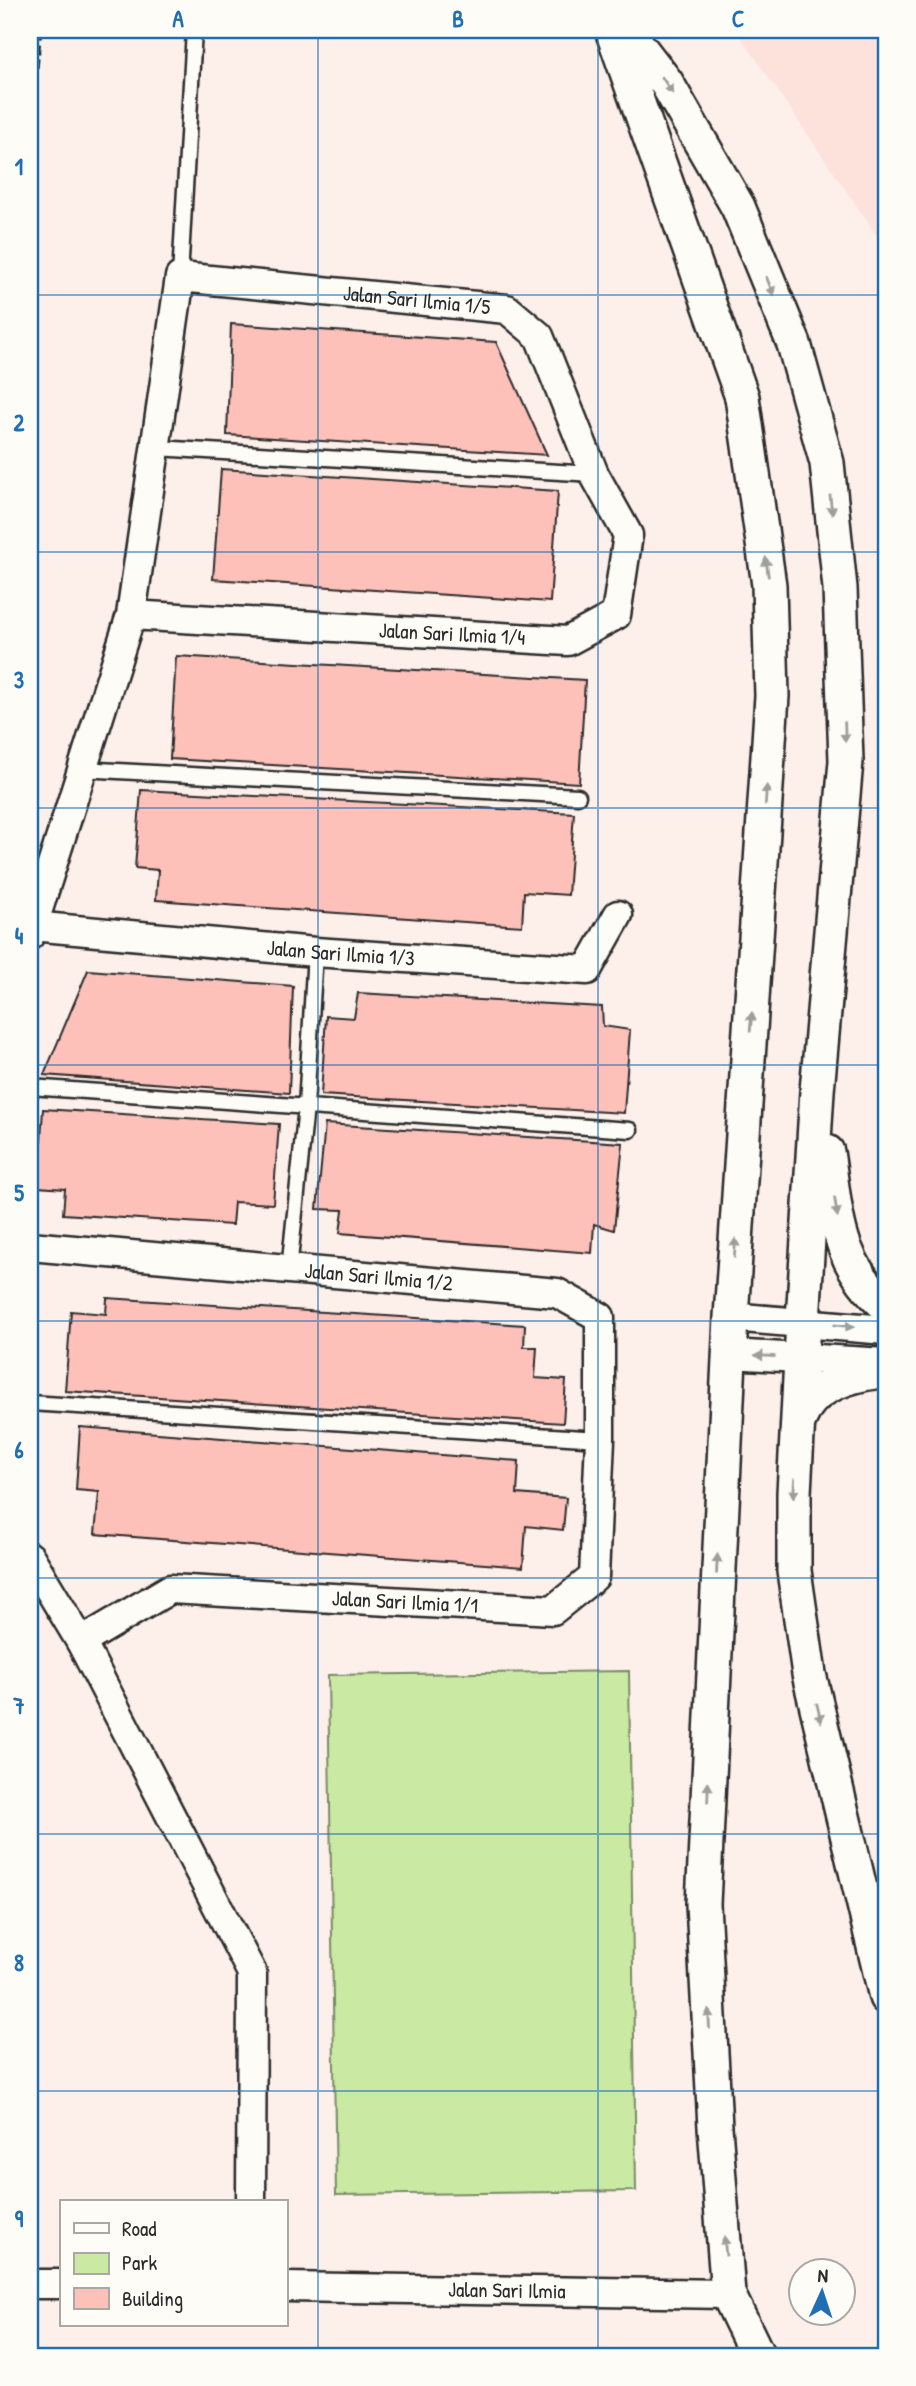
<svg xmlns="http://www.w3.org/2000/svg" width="916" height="2386" font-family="'Patrick Hand',sans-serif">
<rect width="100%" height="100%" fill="#fdf0eb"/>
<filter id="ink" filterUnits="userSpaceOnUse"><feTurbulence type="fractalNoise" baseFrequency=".0143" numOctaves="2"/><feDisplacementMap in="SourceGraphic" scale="14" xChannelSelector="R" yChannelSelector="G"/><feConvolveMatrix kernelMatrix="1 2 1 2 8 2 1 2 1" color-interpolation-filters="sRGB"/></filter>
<g filter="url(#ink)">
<!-- built -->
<path fill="#fde2dc" d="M736,30H886V249Z"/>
<!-- green -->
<path fill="#caeaa3" stroke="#7a8a67" stroke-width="2" d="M629,1671L636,2191L336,2195L328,1675Z"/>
<!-- building -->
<path fill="#fdc1ba" stroke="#2b2b2b" stroke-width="2" d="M231,324L496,342L547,455L227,435Z
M221,469L558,491L550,602L213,579Z
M176,656L585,680L579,783L170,759Z
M141,790L574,813L568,895L524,892L522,926L156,900L158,870L135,868Z
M88,970L293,986L289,1093L44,1075Z
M358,993L602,1007L603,1026L630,1030L624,1113L321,1095L326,1016L354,1018Z
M43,1109L279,1124L273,1204L234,1202L232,1225L63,1214L65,1189L38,1187Z
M325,1124L623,1143L614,1230L594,1224L592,1253L340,1233L343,1210L317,1209Z
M107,1298L525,1325L524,1347H537L535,1378L566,1380L563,1423L65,1391L71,1311L106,1314Z
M80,1427L519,1461L517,1494L566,1498L563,1530L526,1526L523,1567L95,1534L99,1492L76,1490Z"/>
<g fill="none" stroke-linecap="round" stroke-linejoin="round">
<!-- service casing -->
<g stroke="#2b2b2b" stroke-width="19">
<path id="service" d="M180,277L194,30
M157,448L594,474
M81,769L578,796
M30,1087L630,1130
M289,1270L306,1107L315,952
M30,1403L600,1439"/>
</g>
<!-- minor casing -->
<g stroke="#2b2b2b" stroke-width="33">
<g id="minor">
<path id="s1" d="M32,926L315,952L587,970L618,915"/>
<path id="s2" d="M30,935L131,615L180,277L507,309L539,336L594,474L628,535L616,615L568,641L131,615"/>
<path id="s3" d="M30,1246L557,1293L600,1317V1439L594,1577L553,1610L170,1589L81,1642"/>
<path d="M731,1317L886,1330"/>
<path d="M730,1354L886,1363"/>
<path d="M30,1557L81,1642L252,1973L251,2202"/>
<path d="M30,2284H61"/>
<path id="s4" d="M285,2287L728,2294"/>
</g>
</g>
<!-- tertiary casing -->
<g stroke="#2b2b2b" stroke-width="38">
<path id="tertiary" d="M612,30L742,397L769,585L772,696L731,1317L703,1904L715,2127L728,2294L758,2356
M626,30L666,82L738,207L794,344L827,463L840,588L846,761L817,1091L803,1321L794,1493V1571L809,1674L886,1997
M827,1152C837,1215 835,1261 886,1305
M799,1420C802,1414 805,1406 810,1401C826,1381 863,1372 886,1371"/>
</g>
<!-- service -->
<use href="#service" stroke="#fdfcf7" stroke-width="14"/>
<!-- minor -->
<use href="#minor" stroke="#fdfcf7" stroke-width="28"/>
<!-- tertiary -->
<use href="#tertiary" stroke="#fdfcf7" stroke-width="33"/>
<!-- rail -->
<path stroke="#2b2b2b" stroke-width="5" stroke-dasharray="10 5" stroke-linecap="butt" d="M30,128L40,30"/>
</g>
<!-- one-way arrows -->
<defs><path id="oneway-solid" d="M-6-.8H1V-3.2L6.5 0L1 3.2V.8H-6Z" transform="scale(1.75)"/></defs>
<g fill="#9e9e9b">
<use href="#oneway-solid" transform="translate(667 85) rotate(57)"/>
<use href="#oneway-solid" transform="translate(770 286) rotate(68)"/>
<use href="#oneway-solid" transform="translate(831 505) rotate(84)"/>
<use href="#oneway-solid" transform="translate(767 567) rotate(-98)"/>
<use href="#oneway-solid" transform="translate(845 732) rotate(88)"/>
<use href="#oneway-solid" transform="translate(766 795) rotate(-86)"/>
<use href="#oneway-solid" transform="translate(751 1022) rotate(-85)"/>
<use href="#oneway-solid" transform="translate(836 1207) rotate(81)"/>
<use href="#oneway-solid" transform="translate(735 1248) rotate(-86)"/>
<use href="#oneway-solid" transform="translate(844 1326) rotate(6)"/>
<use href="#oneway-solid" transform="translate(765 1356) rotate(-177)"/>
<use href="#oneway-solid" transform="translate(794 1488) rotate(93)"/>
<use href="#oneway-solid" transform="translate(717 1564) rotate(-87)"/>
<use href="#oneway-solid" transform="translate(819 1713) rotate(77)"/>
<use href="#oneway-solid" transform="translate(708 1792) rotate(-88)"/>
<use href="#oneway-solid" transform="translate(709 2019) rotate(-93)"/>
<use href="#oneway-solid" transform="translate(725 2246) rotate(-95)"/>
</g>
</g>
<!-- grid -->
<path fill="none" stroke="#1f6fb2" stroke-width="2" stroke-opacity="0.55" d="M318,30V2356M598,30V2356M30,295H886M30,552H886M30,808H886M30,1065H886M30,1321H886M30,1578H886M30,1834H886M30,2091H886"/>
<g text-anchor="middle" stroke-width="5" stroke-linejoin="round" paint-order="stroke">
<!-- street labels -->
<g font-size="21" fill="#2b2b2b" stroke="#fdfcf7">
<text dy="7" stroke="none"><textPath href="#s2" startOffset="915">Jalan Sari Ilmia 1/5</textPath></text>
<text transform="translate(452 634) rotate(3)" y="7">Jalan Sari Ilmia 1/4</text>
<text dy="7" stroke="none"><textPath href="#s1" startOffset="310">Jalan Sari Ilmia 1/3</textPath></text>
<text dy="7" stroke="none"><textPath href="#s3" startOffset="350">Jalan Sari Ilmia 1/2</textPath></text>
<text transform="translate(405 1602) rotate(3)" y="7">Jalan Sari Ilmia 1/1</text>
<text dy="7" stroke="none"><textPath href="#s4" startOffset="222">Jalan Sari Ilmia</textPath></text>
</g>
</g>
<!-- margin -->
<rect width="916" height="2386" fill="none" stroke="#fdfcf7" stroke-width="77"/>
<!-- legend -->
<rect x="60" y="2200" width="228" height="126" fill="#fdfcf7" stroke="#a9a8a5" stroke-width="2"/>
<rect x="74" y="2223" width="35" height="10" fill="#fdfcf7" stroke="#a9a8a5" stroke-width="2"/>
<text x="122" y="2236" font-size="21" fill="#2b2b2b">Road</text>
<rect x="74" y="2253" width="35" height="21" fill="#caeaa3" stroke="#a9a8a5" stroke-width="2"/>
<text x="122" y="2270" font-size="21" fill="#2b2b2b">Park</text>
<rect x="74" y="2288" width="35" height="21" fill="#fdc1ba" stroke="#a9a8a5" stroke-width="2"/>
<text x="122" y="2306" font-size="21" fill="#2b2b2b">Building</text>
<!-- north arrow -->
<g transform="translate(822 2292) rotate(3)"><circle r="33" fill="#fdfcf7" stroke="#a9a8a5" stroke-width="2"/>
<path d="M0-5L12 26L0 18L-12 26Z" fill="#1f6fb2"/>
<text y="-10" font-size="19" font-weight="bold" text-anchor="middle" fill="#2b2b2b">N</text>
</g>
<rect x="38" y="38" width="840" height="2310" fill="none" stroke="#1f6fb2" stroke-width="2.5"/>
<g font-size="23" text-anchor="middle" font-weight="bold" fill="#1f6fb2">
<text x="178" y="27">A</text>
<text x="458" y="27">B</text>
<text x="738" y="27">C</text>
<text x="19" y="175">1</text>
<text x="19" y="431">2</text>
<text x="19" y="688">3</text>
<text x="19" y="944">4</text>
<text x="19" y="1201">5</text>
<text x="19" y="1458">6</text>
<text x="19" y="1714">7</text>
<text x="19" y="1971">8</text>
<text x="19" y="2227">9</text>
</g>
</svg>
